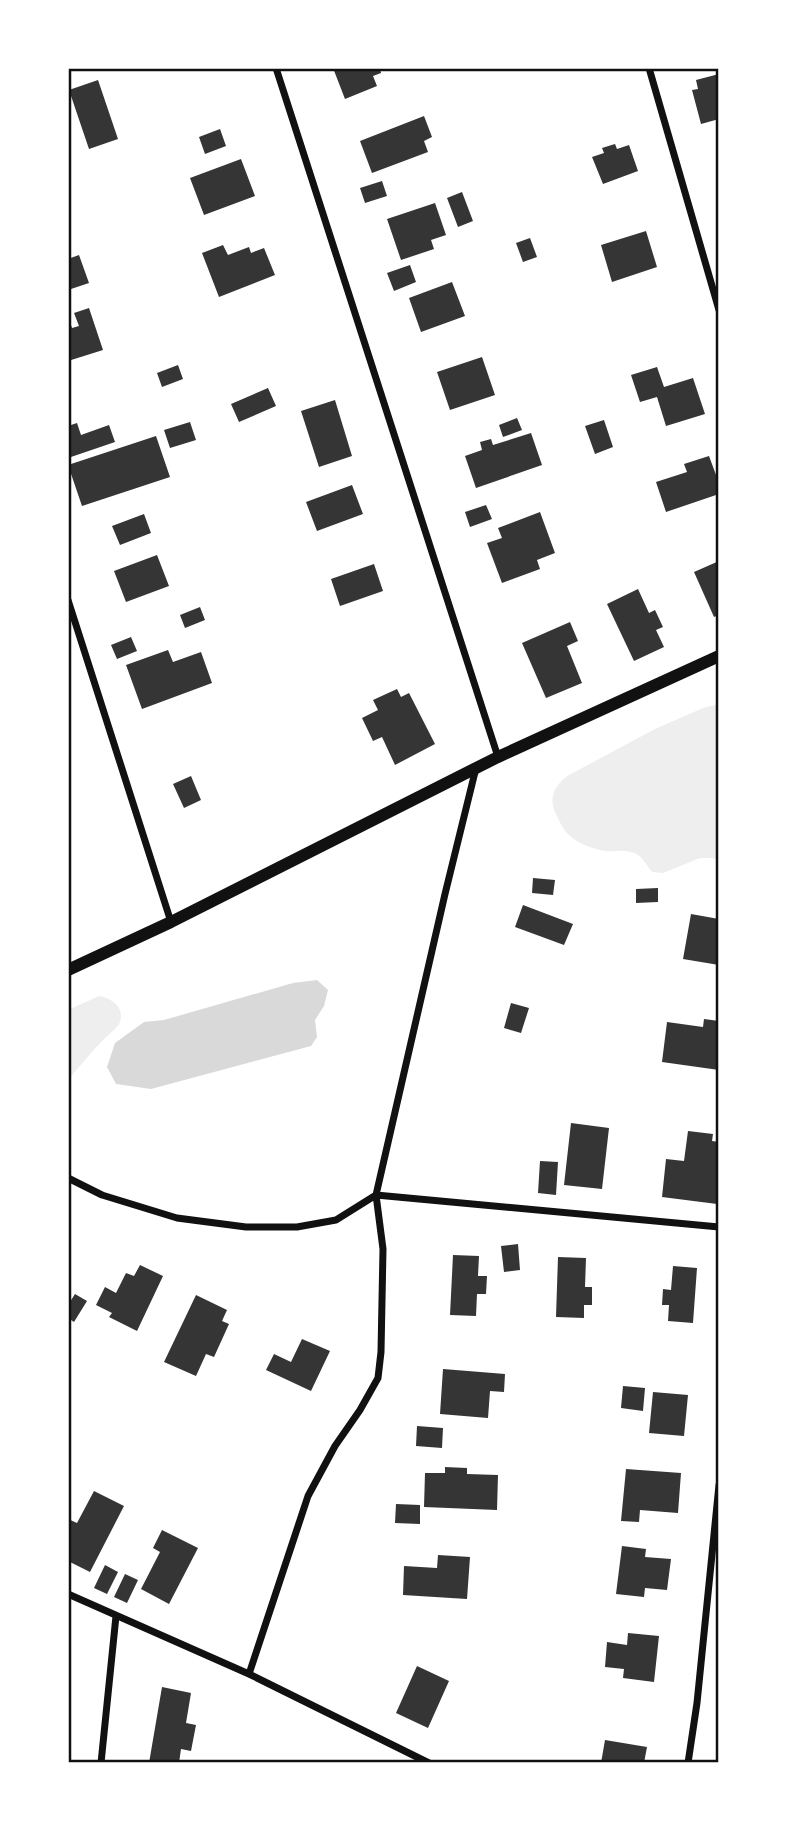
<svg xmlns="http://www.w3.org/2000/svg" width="787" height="1831" font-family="Barlow,sans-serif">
<rect width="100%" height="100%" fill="#fff"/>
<!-- green -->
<path fill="#eee" d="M719,704V860L712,858H700L663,873L652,872C648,867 643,858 638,855C628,849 615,852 605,851C592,849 574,842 566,832C561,826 558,818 555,812C548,796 556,784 569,775L655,729L703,708Z
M99,996C111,998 125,1007 120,1022C117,1029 110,1033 105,1038C92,1051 80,1066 68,1080V1010Z"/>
<!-- water -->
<path fill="#d9d9d9" d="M317,980L328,990L324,1006L315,1020L317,1037L311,1046L151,1089L116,1084L107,1067L115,1043L144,1022L164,1020L293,983Z"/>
<!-- building -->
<path fill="#353535" d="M333,68H380L381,73L373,76L377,86L345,99Z
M719,74V119L701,124L692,90L698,89L696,80Z
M98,80L118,139L89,149L69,90Z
M424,116L432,137L424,141L428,152L372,173L360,141Z
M220,129L226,146L205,154L199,137Z
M615,144L617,149L629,145L638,171L603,184L592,157L604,153L602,148Z
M241,159L255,196L204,215L190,178Z
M382,181L387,196L365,203L360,188Z
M462,192L473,221L458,227L447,198Z
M435,203L446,235L431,240L434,249L401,260L387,219Z
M646,231L657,267L612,282L601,245Z
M530,238L537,257L523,262L516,243Z
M223,245L228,255L249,247L251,253L264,248L275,275L219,297L202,253Z
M79,255L89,283L68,290V259Z
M410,265L416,282L394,291L387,273Z
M452,282L465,316L421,332L409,298Z
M89,308L103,350L68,361V323L70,322L72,328L79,326L74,313Z
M482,357L495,395L450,410L437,372Z
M178,365L183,379L162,387L157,373Z
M657,367L664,387L693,378L705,414L666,426L657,397L640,402L631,375Z
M268,388L276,406L239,422L231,404Z
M335,400L352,456L319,467L301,411Z
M517,418L522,430L503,437L499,425Z
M604,420L613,447L595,454L585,426Z
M190,422L196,440L170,448L164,430Z
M77,423L81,435L109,425L115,442L68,458V426Z
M531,433L542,465L476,488L465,456L482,450L480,442L491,439L493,445Z
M156,436L170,477L82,506L68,465Z
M709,456L719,483V494L666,512L656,482L687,472L684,464Z
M352,485L363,514L317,531L306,502Z
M486,505L492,519L470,527L465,512Z
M540,512L555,553L537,560L540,569L502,583L487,543L502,538L498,528Z
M144,514L151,533L120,545L112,526Z
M157,555L169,586L126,602L114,571Z
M719,561V615L714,617L694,572Z
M374,564L383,591L340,606L331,579Z
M638,589L649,613L655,610L663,627L656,630L664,647L634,661L607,604Z
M200,607L205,620L185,628L180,615Z
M570,622L578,641L567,646L582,683L546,698L522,643Z
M131,637L137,651L117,659L111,645Z
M168,650L173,662L201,652L212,683L142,709L126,665Z
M397,689L401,697L409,693L435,744L395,765L382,737L373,741L362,718L378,710L373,700Z
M191,776L201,800L184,808L173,784Z
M533,878L555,880L553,895L532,893Z
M658,888V902L636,903V889Z
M523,905L573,924L564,945L515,927Z
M691,914L719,919V965L683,959Z
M511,1003L529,1008L521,1033L504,1028Z
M704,1019L719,1021V1070L662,1062L667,1022L703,1027Z
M571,1123L609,1128L602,1189L564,1185Z
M688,1131L713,1134L712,1141L719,1142L717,1204L662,1197L666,1159L684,1161Z
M540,1161L558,1162L556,1195L538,1193Z
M518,1244L520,1270L504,1272L501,1246Z
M453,1255L479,1256L478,1276H487L486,1294H477L476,1316L450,1315Z
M558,1257L586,1258L585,1287H592V1305H584V1318L556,1317Z
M140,1265L163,1276L137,1331L109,1317L112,1313L96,1305L105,1287L116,1293L126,1273L134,1276Z
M673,1266L697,1268L693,1323L668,1321L669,1305H662L663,1289L671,1290Z
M75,1294L87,1301L74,1322L68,1318V1305Z
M196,1295L227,1310L222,1321L229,1324L214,1357L206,1354L196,1376L164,1362Z
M302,1339L330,1351L311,1391L266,1370L274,1354L291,1362Z
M443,1369L505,1374L504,1392L490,1391L488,1418L440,1414Z
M623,1386L645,1388L643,1411L621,1408Z
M653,1392L688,1395L684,1436L649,1433Z
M417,1426L443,1428L442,1448L416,1446Z
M445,1467L467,1468V1474L498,1475L497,1510L424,1507L425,1473H445Z
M626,1469L681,1473L678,1513L640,1510L639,1522L621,1521Z
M94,1491L124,1506L90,1572L68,1561V1519L77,1523Z
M396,1504L420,1505V1524L395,1523Z
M162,1530L198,1548L169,1604L141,1589L160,1552L153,1548Z
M622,1546L646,1549L645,1557L671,1559L667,1590L645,1588L644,1597L616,1594Z
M438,1555L470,1557L467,1599L403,1595L404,1566L437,1568Z
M105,1565L118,1572L107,1594L94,1588Z
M125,1574L138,1580L127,1603L114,1597Z
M628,1633L659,1636L654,1682L623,1678L624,1669L605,1667L607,1642L627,1645Z
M417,1666L449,1681L428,1728L396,1713Z
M162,1687L191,1693L186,1723L196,1725L191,1751L181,1749L179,1763H149Z
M605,1740L647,1747L644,1763H601Z"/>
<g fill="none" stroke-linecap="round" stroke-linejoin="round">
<!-- minor -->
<path stroke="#111" stroke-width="7" d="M276,68L498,757
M649,68L719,310
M68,600L171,922
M68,1178L102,1195L177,1218L246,1227H297L336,1220L376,1195L719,1227
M68,1594L249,1674L429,1763
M249,1674L308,1496L335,1446L360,1410L378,1378L381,1352L383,1249L376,1195L445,894L476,768
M101,1763L116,1616
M688,1763L697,1703L719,1485"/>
<!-- tertiary -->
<path stroke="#111" stroke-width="12" d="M68,970L171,922L498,757L719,656"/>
</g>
<!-- border -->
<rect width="787" height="1831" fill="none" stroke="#ffffff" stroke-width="140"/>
<rect x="70" y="70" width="647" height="1691" fill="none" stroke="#111" stroke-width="2.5"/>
</svg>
